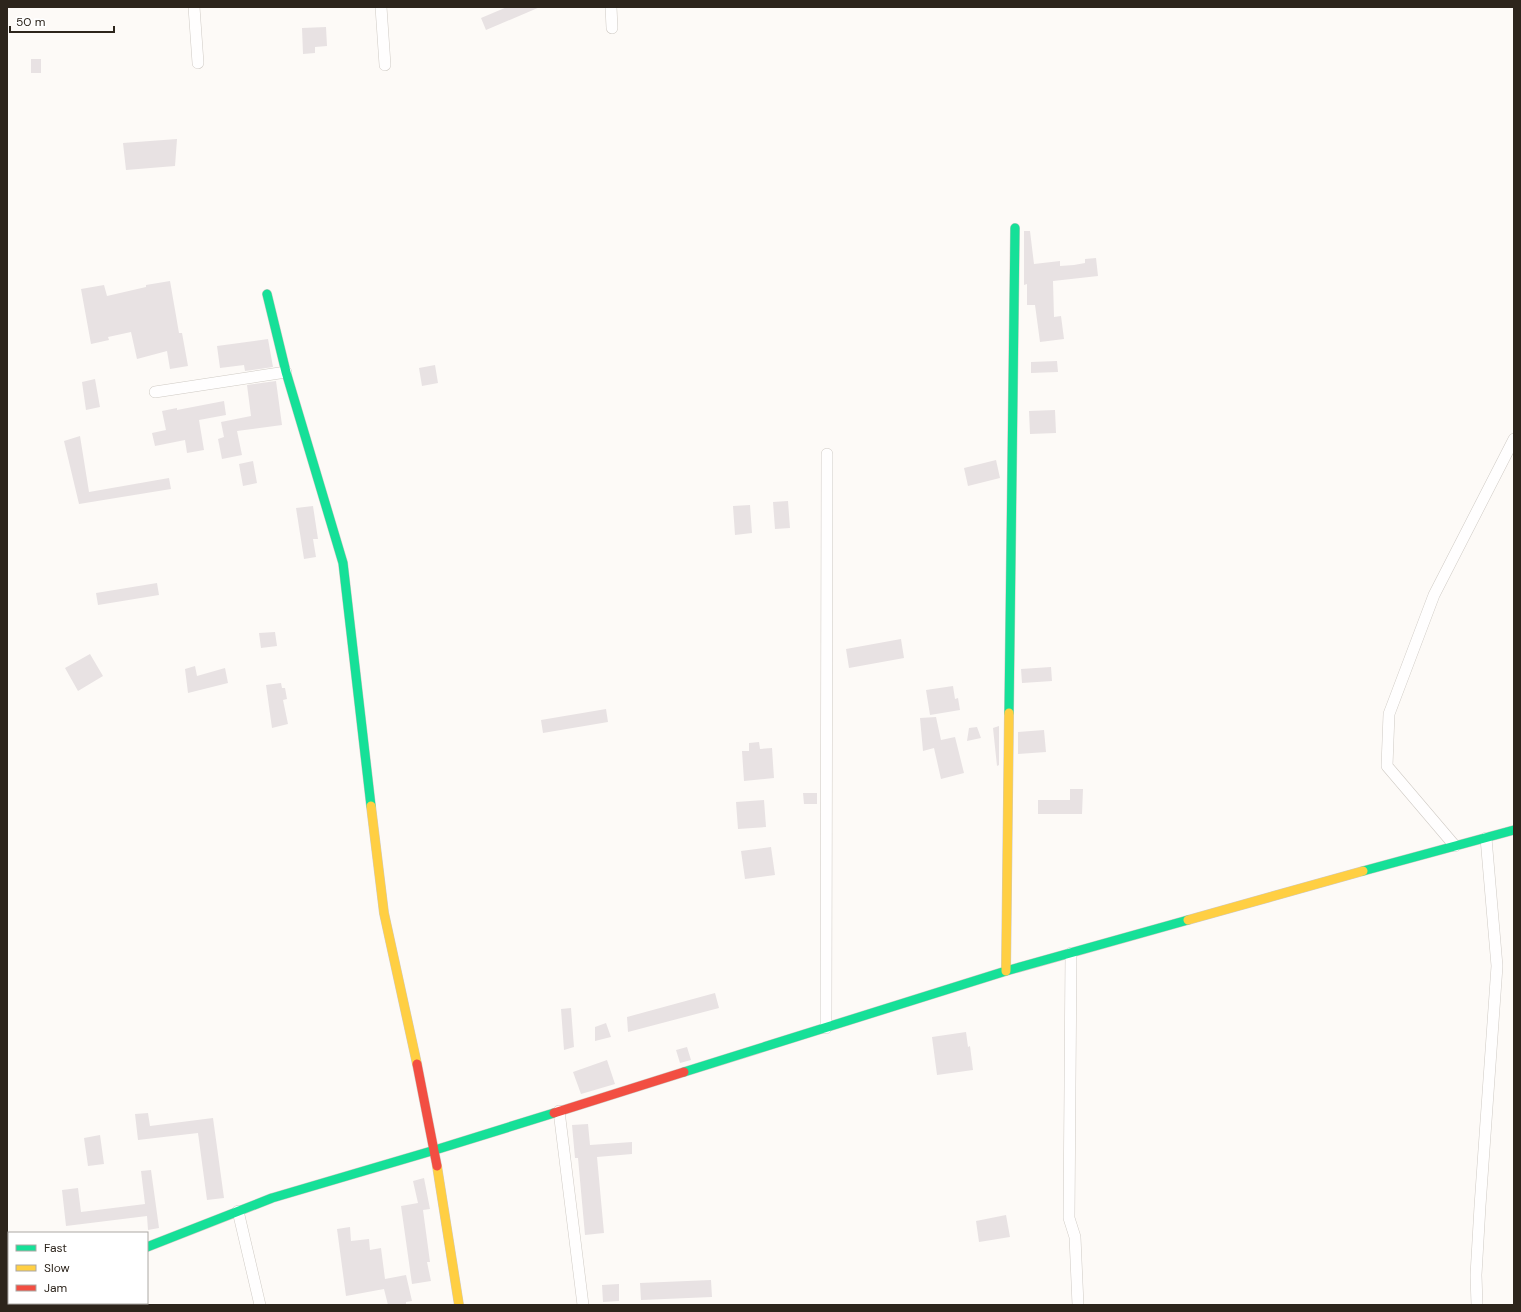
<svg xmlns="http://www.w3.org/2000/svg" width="1521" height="1312" font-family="'DM Sans',sans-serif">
<rect width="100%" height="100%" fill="#fdfaf7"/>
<!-- building -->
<path fill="#e8e2e3" d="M507,7H540L486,30L481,18Z
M326,27L327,46L315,47V53L303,54L302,28Z
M31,59H41V73H31Z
M177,139L175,166L126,170L123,143Z
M1024,231H1030L1034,264L1060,261V266L1074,265L1085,263V259L1096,258L1098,276L1053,281L1054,317L1061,316L1064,339L1040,342L1035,305H1027V284L1024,285Z
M170,281L179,333H182L188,366L170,369L167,351L137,359L131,332L108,337L109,340L91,344L81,289L104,285L107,296L146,287V285Z
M268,339L273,367L245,371L244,365L220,368L217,346Z
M1057,361L1058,372L1031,373V362Z
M435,365L438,383L422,386L419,368Z
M95,379L100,407L86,410L82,382Z
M276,381L282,425L237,431L242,455L222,459L218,439L224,437L221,422L251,416L247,385Z
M224,401L226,415L199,420L204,450L187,453L185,440L155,446L152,433L166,430L162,411L177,408V410Z
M1055,410L1056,433L1030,434L1029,411Z
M80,436L89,492L169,478L171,489L79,504L64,441Z
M996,460L1000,478L968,486L964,468Z
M253,461L257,483L243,486L239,464Z
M788,501L790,528L775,529L773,502Z
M750,505L752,533L735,535L733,506Z
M313,506L318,539H313L316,557L304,559L296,508Z
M157,583L159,595L98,605L96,593Z
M275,632L277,646L261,648L259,633Z
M901,639L904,658L849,668L846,649Z
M90,654L103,676L78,691L65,668Z
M195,666L197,676L225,668L228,683L188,693L185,669Z
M1051,667L1052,681L1022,683L1021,669Z
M281,683L282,688H285L287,699L283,700L288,724L272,728L266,685Z
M953,686L955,699L958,698L960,710L930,715L926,690Z
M606,709L608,722L543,733L541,720Z
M936,717L941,740L955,737L964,773L941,779L934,748L923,751L920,718Z
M999,726V765L997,766L993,728Z
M977,727L981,738L967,741L969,728Z
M1044,730L1046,752L1018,754V732Z
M759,742L760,749L772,748L774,778L744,781L742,751H749V743Z
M1070,789H1083L1082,814H1038V800H1070Z
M803,793H817V804H804Z
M764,800L766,827L738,829L736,802Z
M771,847L775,875L745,879L741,851Z
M715,993L719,1008L628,1032L627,1017Z
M571,1008L574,1047L564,1050L561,1009Z
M606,1023L611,1037L595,1041V1027Z
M966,1032L968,1047L970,1046L973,1070L937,1075L932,1037Z
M687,1047L691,1060L680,1063L676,1050Z
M607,1060L615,1084L581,1094L573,1072Z
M148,1113L150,1126L213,1118L224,1198L207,1200L198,1133L138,1140L135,1114Z
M588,1124L590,1145L632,1142V1154L597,1157L604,1233L585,1235L578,1158H575L572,1125Z
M100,1135L104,1164L88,1166L84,1138Z
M151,1170L159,1228L148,1230L147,1216L66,1226L62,1190L78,1188L81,1212L145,1204L141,1171Z
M424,1178L430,1209L423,1210L430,1262H427L431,1281L412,1284L401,1206L418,1203L413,1181Z
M1006,1215L1010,1237L979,1242L976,1221Z
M350,1227L351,1241L369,1239L370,1250L381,1248L385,1279L406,1275L412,1301L406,1302V1305H388L384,1289L346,1296L337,1229Z
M711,1280L712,1297L641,1300L640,1283Z
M619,1284V1301L603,1302L602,1285Z"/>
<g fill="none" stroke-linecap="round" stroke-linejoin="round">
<!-- street casing -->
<g stroke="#cfcac4" stroke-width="12">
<path id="street" d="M194,7L198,63
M381,7L385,65
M611,7L612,28
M155,392L286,372
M1455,846L1387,766L1389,714L1434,595L1514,439
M1071,953L1069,1218L1075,1237L1078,1305
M826,1028L827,454
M559,1111L583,1305
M238,1211L260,1305
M7,1303L9,1302
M1477,1305L1476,1275L1480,1206L1497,966L1486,838"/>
</g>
<!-- fast casing -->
<g stroke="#cfcac4" stroke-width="10">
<path id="fast" d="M267,294L286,372L343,563L371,806
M1009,713L1015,228
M1363,871L1514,830
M684,1072L1006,971L1188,920
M147,1247L272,1198L435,1150L554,1113"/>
</g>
<!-- slow casing -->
<g stroke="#cfcac4" stroke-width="10">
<path id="slow" d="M371,806L384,913L417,1064
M1188,920L1363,871
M1006,971L1009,713
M437,1166L459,1305"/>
</g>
<!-- jam casing -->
<g stroke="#cfcac4" stroke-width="10">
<path id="jam" d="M417,1064L437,1166
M554,1113L684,1072"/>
</g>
<!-- street -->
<use href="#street" stroke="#fffefe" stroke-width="11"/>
<!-- fast -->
<use href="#fast" stroke="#16e098" stroke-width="9"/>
<!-- slow -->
<use href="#slow" stroke="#ffcf43" stroke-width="9"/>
<!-- jam -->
<use href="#jam" stroke="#f24e42" stroke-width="9"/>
</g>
<!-- border -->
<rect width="1521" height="1312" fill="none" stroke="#2d251c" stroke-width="16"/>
<!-- legend -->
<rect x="8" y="1232" width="140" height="72" fill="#ffffff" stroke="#aba8a4"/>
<rect x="16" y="1245" width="20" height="6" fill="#16e098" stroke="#aba8a4"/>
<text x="44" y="1252" font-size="12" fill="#2d251c">Fast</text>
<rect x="16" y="1265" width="20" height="6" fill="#ffcf43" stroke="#aba8a4"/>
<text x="44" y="1272" font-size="12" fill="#2d251c">Slow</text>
<rect x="16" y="1285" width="20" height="6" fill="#f24e42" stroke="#aba8a4"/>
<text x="44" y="1292" font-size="12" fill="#2d251c">Jam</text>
<!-- scale -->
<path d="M10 26v6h104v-6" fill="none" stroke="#2d251c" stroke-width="2"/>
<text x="16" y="26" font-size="12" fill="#2d251c" stroke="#ffffff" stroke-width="3" paint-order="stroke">50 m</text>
</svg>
